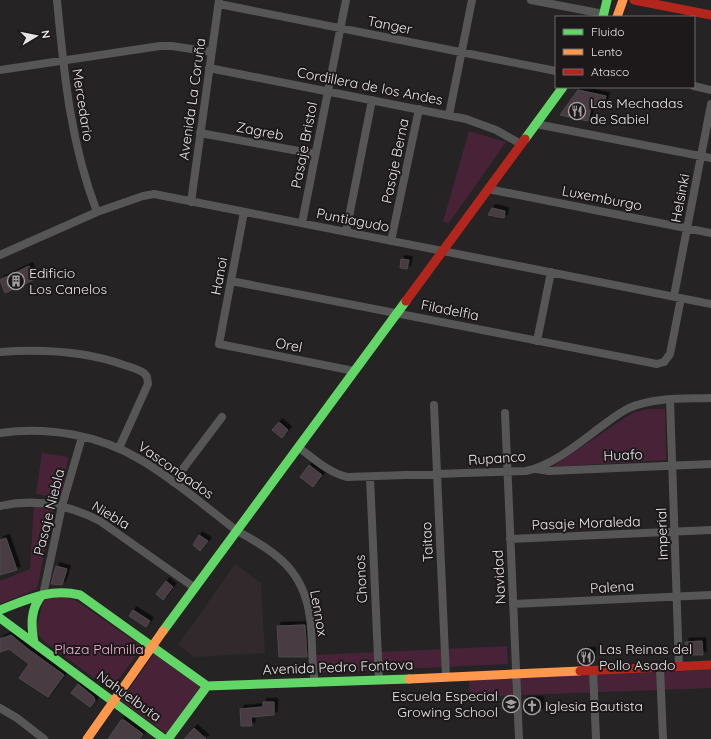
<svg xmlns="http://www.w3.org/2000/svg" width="711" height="739" font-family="Quicksand,sans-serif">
<defs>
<filter id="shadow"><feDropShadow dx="3.5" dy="-3.5" stdDeviation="0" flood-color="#0009"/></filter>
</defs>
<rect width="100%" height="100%" fill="#252324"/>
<!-- built -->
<path fill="#32292d" d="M235,564L261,583L265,653L195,657L178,645Z"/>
<!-- green -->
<path fill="#482338" d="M469,131L506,142L449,223L443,222Z
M648,409H665L666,460L552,467L626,417L635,412Z
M42,453L68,457L62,498L36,494Z
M34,504L54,505L37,589L0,604V581L30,569Z
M66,596L75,600L143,647L110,690L45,642L37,634V624L43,602L49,597Z
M507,646L508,664L318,673L316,655Z
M154,654L200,687L167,734L121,701Z
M711,670V688L470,697L469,680Z"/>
<!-- building -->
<path fill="#483a43" stroke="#4c4b4b" filter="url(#shadow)" d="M578,90L606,96L603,107L592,104L588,121L560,115Z
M492,208L505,211L504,218L488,215Z
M401,259L409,260L407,269L400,268Z
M29,266L35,279L5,293L0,280Z
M279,422L288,430L282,438L272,430Z
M309,465L322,475L313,487L300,477Z
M199,535L208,541L200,551L193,545Z
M6,538L17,570L0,575V540Z
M56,566L67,569L62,585L51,584Z
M166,581L173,587L163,600L156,594Z
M133,610L150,621L146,627L129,616Z
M305,625L307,657H279L277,626Z
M11,635L28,649L64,675L48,697L19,678L29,664L9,649L0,652V639Z
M702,641L703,655H690L686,652L685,642Z
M581,651H592V662L581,663Z
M78,684L94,697L95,701L90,707L71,693Z
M524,700H540V712H525Z
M263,702H274V715L251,717L252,726H241L240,709L263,707Z
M121,720H124L143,734L139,739H108Z
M194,728L206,739H184Z"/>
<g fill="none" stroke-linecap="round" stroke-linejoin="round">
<!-- street -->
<path stroke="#565656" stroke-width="8" d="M57,0C64,73 70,142 97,212
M531,0L604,14
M219,4L556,71
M209,68L466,119L496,130L521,144
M0,70L160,46H172L211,52
M694,86L711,90
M449,115L472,0
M536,124L711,158
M200,133L315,154
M488,189L711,233
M191,202L219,0
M244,212L219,344L354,371
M302,223L346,0
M346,232L372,100
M391,241L419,109
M0,255L97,212L143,196L154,194L711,304
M231,281L657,364L664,362L670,354L681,298
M674,296L711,104
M537,341L551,272
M0,352C41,349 85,351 124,365C131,367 138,369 144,373L147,377L148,384L119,448
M670,400L679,667
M434,405L446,677
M505,413L519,739
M0,433C47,426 100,435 141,460C175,480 206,507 237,531C277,552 304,571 310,618C313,640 311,661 315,683
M298,447C313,458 329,473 347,477L526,471C556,464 581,441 606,423C614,417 621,412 629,408C654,397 684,399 711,398
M536,469L549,471L711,464
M370,477L379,680
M173,482L222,417
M0,506C35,498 69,505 100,521L195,588
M510,539L711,530
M43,595L62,506L82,437
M513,604L711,595
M660,668L663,739
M593,670L596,739
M0,708L17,718L44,739"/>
<!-- fast -->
<path stroke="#63d668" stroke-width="9" d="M603,17L607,0
M525,139L563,87
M0,610C28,599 50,588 80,595L207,686L409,679
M0,618L164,739
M163,631L406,301
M34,643C31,625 30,609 42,595
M168,739L207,686"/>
<!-- slow -->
<path stroke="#ff974d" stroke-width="9" d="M617,17L623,0
M409,679L580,671
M87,739L163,631"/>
<!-- jam -->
<path stroke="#b3261e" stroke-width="9" d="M634,0L711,15
M406,301L525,139
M580,671L711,665"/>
</g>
<!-- icons -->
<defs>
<g id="restaurant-ring" transform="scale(0.9)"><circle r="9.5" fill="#1d191b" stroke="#a2a0a1" stroke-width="1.5"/><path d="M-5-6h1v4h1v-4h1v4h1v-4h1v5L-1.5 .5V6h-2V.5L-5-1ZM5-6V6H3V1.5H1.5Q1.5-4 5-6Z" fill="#a2a0a1"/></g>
<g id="building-ring" transform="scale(0.9)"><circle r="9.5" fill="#1d191b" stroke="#a2a0a1" stroke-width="1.5"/><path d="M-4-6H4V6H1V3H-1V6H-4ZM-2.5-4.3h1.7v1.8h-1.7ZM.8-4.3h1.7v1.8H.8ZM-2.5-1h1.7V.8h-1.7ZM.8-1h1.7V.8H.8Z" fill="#a2a0a1"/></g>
<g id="school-ring" transform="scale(0.9)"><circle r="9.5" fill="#1d191b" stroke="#a2a0a1" stroke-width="1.5"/><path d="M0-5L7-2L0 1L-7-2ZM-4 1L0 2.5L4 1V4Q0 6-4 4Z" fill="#a2a0a1"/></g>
<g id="church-ring" transform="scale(0.9)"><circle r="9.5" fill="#1d191b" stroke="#a2a0a1" stroke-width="1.5"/><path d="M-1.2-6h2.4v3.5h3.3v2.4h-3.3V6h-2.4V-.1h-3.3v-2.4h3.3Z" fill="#a2a0a1"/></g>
</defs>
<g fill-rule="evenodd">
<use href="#restaurant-ring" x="577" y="111"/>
<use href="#building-ring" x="16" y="281"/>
<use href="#restaurant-ring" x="586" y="657"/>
<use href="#school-ring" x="511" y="704"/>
<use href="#church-ring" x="532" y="706"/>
</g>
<g text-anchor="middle" stroke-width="4" stroke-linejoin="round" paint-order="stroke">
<!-- street labels -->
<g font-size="14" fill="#e6e4e5" stroke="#1d191b">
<text transform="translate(390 25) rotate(11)" y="5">Tanger</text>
<text transform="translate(370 86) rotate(11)" y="5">Cordillera de los Andes</text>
<text transform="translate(192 99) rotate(-82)" y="5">Avenida La Coruña</text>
<text transform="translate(83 105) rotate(81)" y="5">Mercedario</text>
<text transform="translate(260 131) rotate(11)" y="5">Zagreb</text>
<text transform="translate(304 145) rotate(-79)" y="5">Pasaje Bristol</text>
<text transform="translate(395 161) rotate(-78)" y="5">Pasaje Berna</text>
<text transform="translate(602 198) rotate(11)" y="5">Luxemburgo</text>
<text transform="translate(680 198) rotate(-79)" y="5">Helsinki</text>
<text transform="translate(353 220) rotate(11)" y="5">Puntiagudo</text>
<text transform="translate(219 276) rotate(-79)" y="5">Hanoi</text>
<text transform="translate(450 310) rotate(11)" y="5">Filadelfia</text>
<text transform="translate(289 345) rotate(11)" y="5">Orel</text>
<text transform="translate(623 455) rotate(-2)" y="5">Huafo</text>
<text transform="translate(497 458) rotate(-4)" y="5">Rupanco</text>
<text transform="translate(176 470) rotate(35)" y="5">Vascongados</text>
<text transform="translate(49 512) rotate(-76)" y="5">Pasaje Niebla</text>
<text transform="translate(111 515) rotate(31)" y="5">Niebla</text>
<text transform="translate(586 523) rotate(-2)" y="5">Pasaje Moraleda</text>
<text transform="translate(662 534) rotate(-92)" y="5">Imperial</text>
<text transform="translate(427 542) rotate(-93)" y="5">Taitao</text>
<text transform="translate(499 577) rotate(-93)" y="5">Navidad</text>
<text transform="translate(361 579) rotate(-93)" y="5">Chonos</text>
<text transform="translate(612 587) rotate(-3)" y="5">Palena</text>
<text transform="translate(319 613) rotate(80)" y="5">Lennox</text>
<text transform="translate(338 667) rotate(-2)" y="5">Avenida Pedro Fontova</text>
<text transform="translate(129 696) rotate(36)" y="5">Nahuelbuta</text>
</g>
<!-- poi labels -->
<g font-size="14" fill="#e6e4e5" stroke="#1d191b" text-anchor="start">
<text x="590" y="108">Las Mechadas<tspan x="590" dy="16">de Sabiel</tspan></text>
<text x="29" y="278">Edificio<tspan x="29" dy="16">Los Canelos</tspan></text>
<text x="599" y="654">Las Reinas del<tspan x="599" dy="16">Pollo Asado</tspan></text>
<text x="498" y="701" text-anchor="end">Escuela Especial<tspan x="498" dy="16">Growing School</tspan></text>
<text x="545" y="711">Iglesia Bautista</text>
</g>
<!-- park labels -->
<g font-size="14" fill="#f6b3d6" stroke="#1d191b">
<text x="99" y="654">Plaza Palmilla</text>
</g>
</g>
<!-- legend -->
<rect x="555" y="16" width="140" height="72" fill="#1d191b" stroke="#6d6a6c"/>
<rect x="563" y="29" width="20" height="6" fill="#63d668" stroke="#6d6a6c"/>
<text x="591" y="36" font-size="12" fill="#e6e4e5">Fluido</text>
<rect x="563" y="49" width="20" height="6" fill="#ff974d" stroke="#6d6a6c"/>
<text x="591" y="56" font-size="12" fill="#e6e4e5">Lento</text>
<rect x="563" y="69" width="20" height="6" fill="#b3261e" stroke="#6d6a6c"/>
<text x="591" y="76" font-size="12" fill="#e6e4e5">Atasco</text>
<!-- north arrow -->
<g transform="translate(36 36) rotate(80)" stroke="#1d191b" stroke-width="3" paint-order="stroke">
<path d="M0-3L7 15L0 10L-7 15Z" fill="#e6e4e5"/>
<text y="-6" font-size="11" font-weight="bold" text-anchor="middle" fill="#e6e4e5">N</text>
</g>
</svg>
